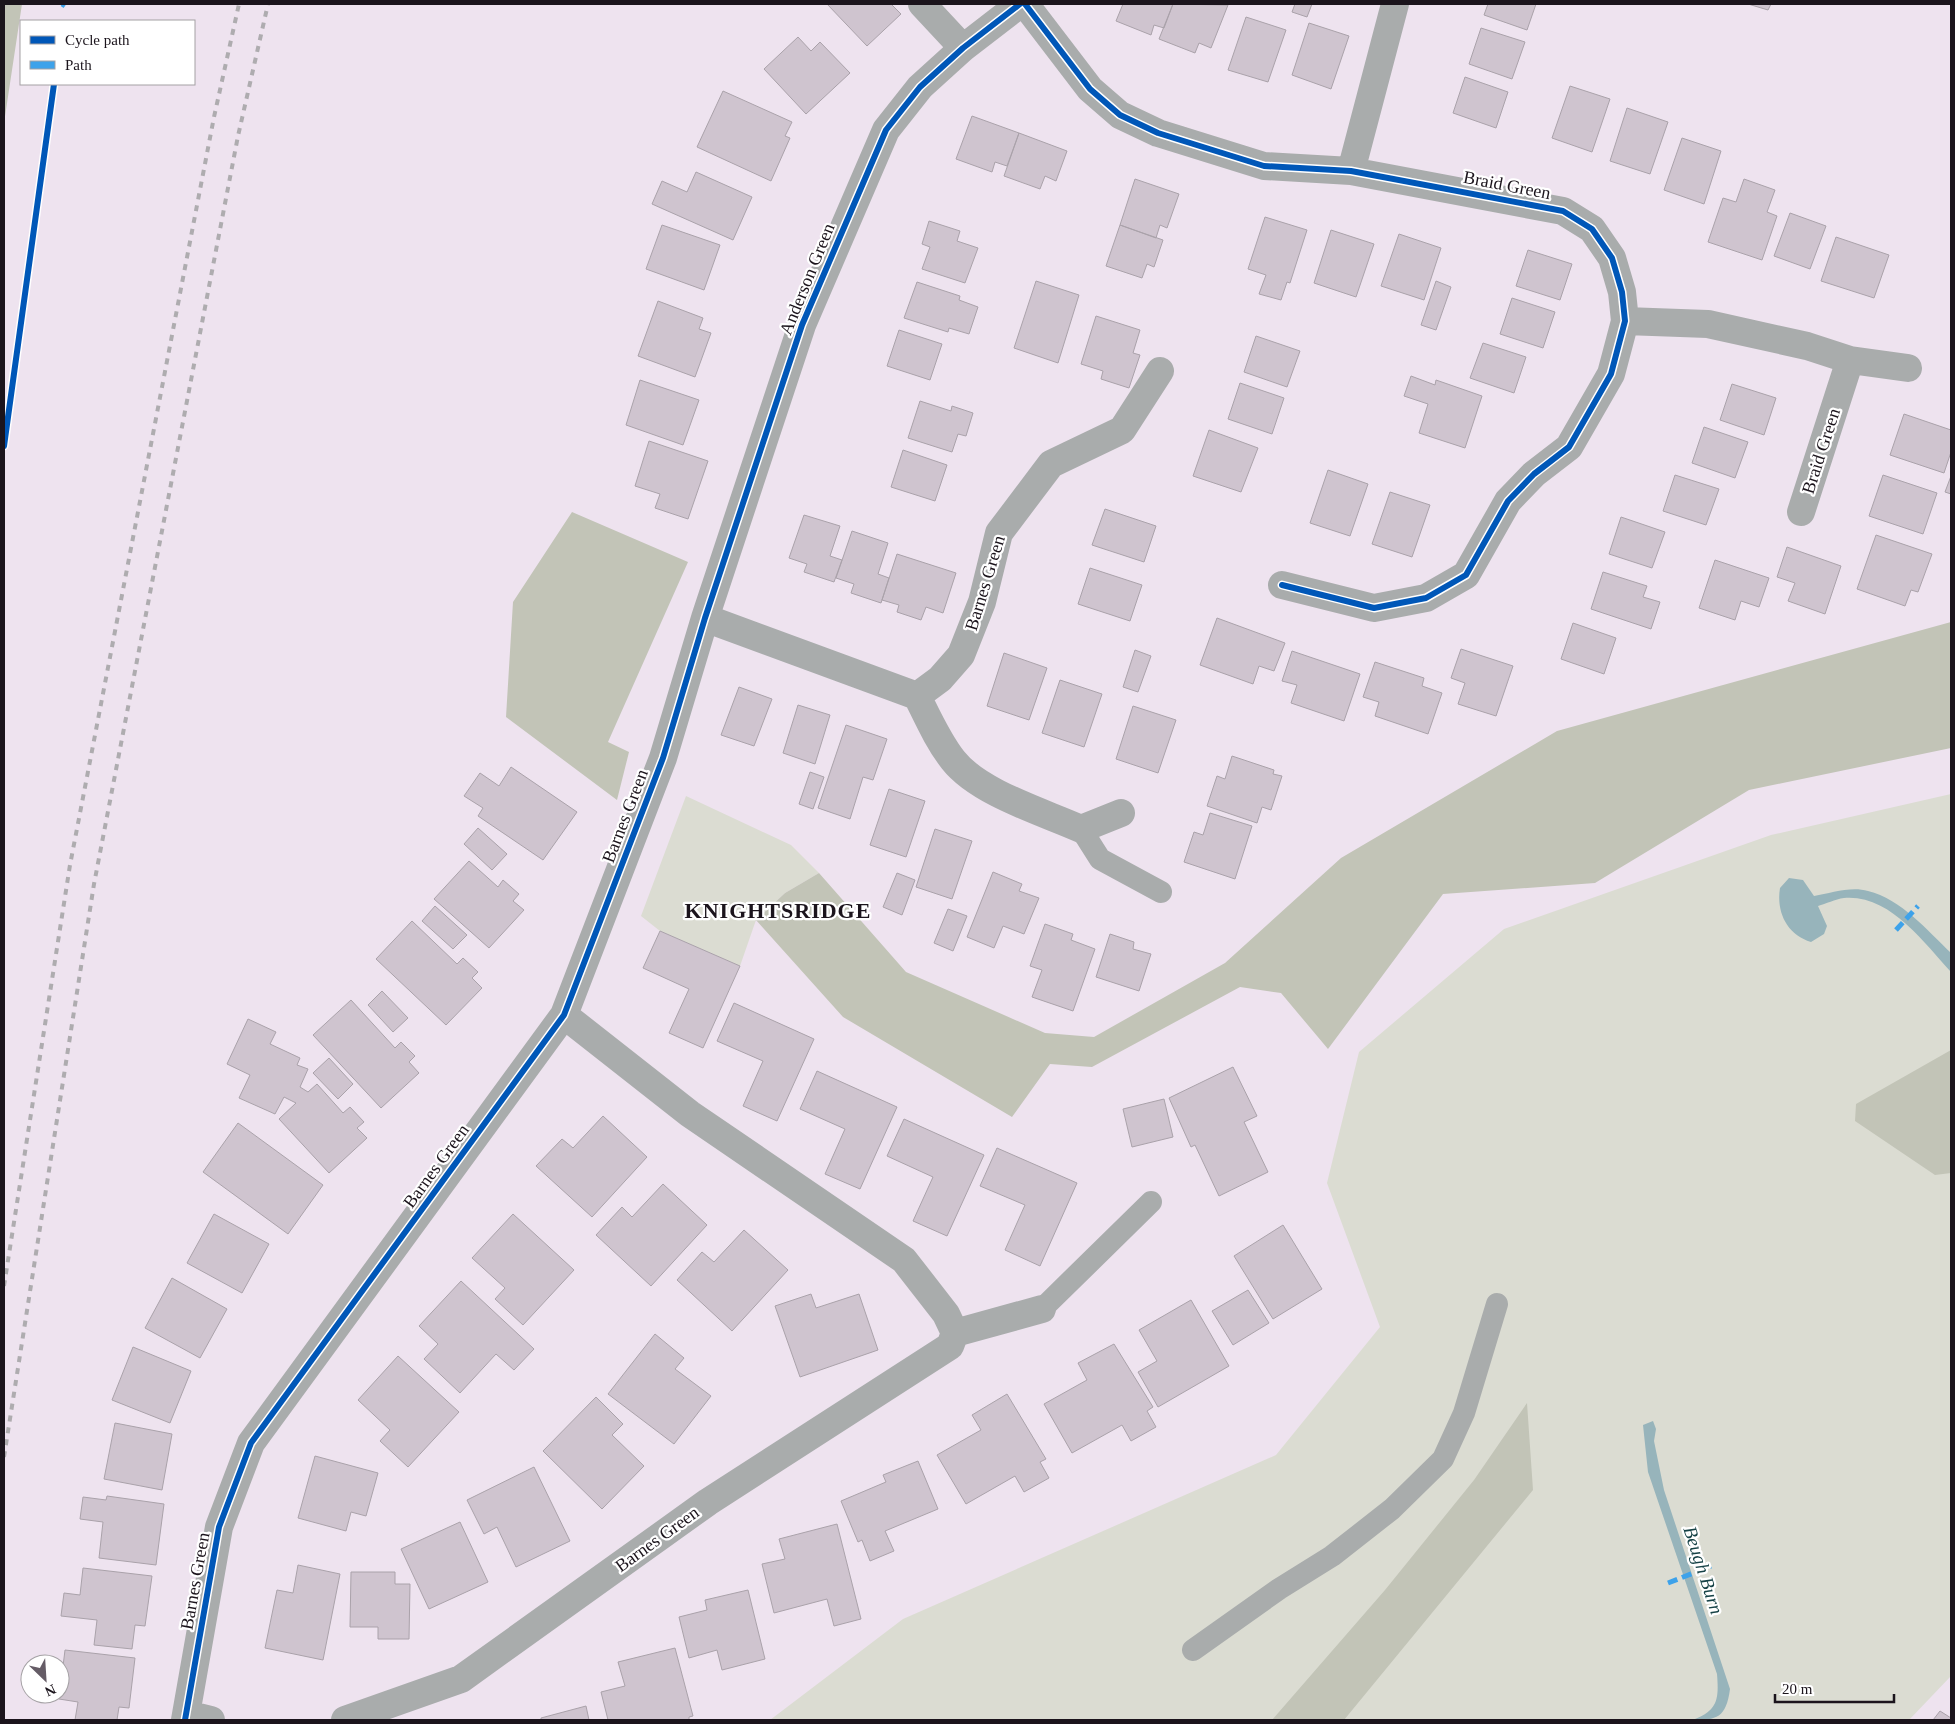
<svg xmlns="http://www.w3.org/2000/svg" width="1955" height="1724" font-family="'Times New Roman',serif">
<rect width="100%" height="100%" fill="#eee3ef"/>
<!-- green -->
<path fill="#dbdcd2" d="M1951,794V1676L1909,1720H770L903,1619L1276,1455L1380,1327L1327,1183L1359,1052L1504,929L1771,835Z
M686,796L791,845L819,873L785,893L756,920L740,966L660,931L641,916Z"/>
<!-- forest -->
<path fill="#c2c4b7" d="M4,4H22L4,123Z
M572,512L688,562L608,742L629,752L617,800L506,717L513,602Z
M1951,622V748L1749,790L1595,883L1443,894L1328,1049L1281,993L1240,987L1092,1067L1050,1064L1012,1117L843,1017L756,920L785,893L819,873L906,972L1045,1033L1094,1037L1225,963L1341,858L1557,731Z
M1951,1050V1173L1935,1175L1855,1121L1856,1104Z
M1527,1403L1533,1490L1344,1720H1272L1385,1590L1474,1480Z"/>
<!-- water -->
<path fill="#97b4bb" d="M1789,878L1803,880L1814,896C1831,893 1851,886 1868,891C1901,899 1928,931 1951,953V972C1924,943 1890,894 1844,898C1835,899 1826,904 1818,906L1827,926L1824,934L1811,942C1787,935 1776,912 1780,888Z
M1653,1421L1656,1429L1654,1441L1664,1490L1730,1689C1726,1718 1717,1720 1692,1720C1718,1711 1719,1699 1717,1674L1648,1472L1643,1425Z"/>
<!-- building -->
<path fill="#cfc4cf" stroke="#aaa2aa" d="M827,4H891L901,14L867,46Z
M1123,4H1173L1164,28L1154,25L1151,35L1116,21Z
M1173,4L1228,5L1211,48L1199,43L1195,53L1159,39Z
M1295,4H1312L1307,17L1292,12Z
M1488,4H1536L1527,30L1484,15Z
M1748,4H1771L1768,10Z
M1246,17L1286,30L1268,82L1228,70Z
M1309,23L1349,36L1331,89L1292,75Z
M1481,28L1525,42L1512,79L1469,64Z
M798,37L811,51L820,42L850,73L806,114L764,69Z
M1465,77L1508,92L1496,128L1453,113Z
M1570,86L1610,99L1592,152L1552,138Z
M723,91L792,122L785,136L790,138L771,181L697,147Z
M1627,108L1668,122L1650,174L1610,161Z
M972,116L1019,133L1007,166L995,162L992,172L956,159Z
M1019,133L1067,151L1056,181L1045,176L1040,189L1004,176Z
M1682,138L1721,151L1704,204L1664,190Z
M696,172L752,197L733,240L652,204L662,181L687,192Z
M1135,179L1179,194L1167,228L1160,225L1156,238L1120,225Z
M1744,179L1775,190L1767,212L1777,216L1762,260L1708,242L1723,198L1736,202Z
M1790,213L1826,226L1810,269L1774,256Z
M1265,217L1307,230L1290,283L1287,282L1281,300L1259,294L1266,275L1248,269Z
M929,221L960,231L957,241L978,248L965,283L922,269L930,247L922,244Z
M662,225L720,245L704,290L646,269Z
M1120,225L1163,240L1154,267L1147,264L1142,278L1106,266Z
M1331,230L1374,244L1356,297L1314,283Z
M1399,234L1441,248L1424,300L1381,286Z
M1836,237L1889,255L1874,298L1821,281Z
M1528,250L1572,264L1560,300L1516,286Z
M1036,281L1079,295L1058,363L1014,348Z
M1436,281L1451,287L1436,330L1421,325Z
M917,282L960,296L959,300L978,307L969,334L949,328L948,332L904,318Z
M1512,298L1555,312L1543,348L1500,334Z
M658,301L703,318L699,329L711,333L695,377L638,356Z
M1096,316L1140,330L1133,353L1140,355L1129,388L1101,379L1103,371L1081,364Z
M899,330L942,344L930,380L887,366Z
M1256,336L1300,351L1287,387L1244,372Z
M1483,343L1526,357L1514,393L1470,378Z
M1411,376L1435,385L1436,380L1482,396L1465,448L1419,433L1428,404L1404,396Z
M640,380L699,400L683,445L626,425Z
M1240,383L1284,398L1272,434L1228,419Z
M1732,384L1776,398L1764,435L1720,420Z
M920,401L951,411L952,406L973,413L966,436L958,434L952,452L908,438Z
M1904,414L1951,430V452L1944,473L1890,455Z
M1704,427L1748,442L1735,478L1692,463Z
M1209,430L1258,448L1241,492L1193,476Z
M649,441L708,461L688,519L655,508L660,494L635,486Z
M903,450L947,465L935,501L891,487Z
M1328,470L1368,484L1350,536L1310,523Z
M1675,475L1719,489L1706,525L1663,511Z
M1883,475L1937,493L1923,534L1869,516Z
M1951,476V494L1945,492Z
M1390,492L1430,505L1412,557L1372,544Z
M1105,509L1156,526L1144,562L1092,545Z
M804,515L840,526L830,556L842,560L834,582L804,572L807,564L789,558Z
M1621,517L1665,532L1652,568L1609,554Z
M852,531L888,543L878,574L889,578L881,603L851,593L854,584L836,578Z
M1876,535L1932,554L1918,592L1911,590L1905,606L1857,589Z
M1787,547L1841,566L1825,614L1788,601L1795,583L1777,577Z
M897,554L956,573L943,613L926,607L921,620L897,612L899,605L882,600Z
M1715,560L1769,578L1759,607L1741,601L1735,620L1699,608Z
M1090,568L1142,585L1130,621L1078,604Z
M1603,572L1647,586L1643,597L1660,602L1651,629L1591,609Z
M1217,618L1285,643L1274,671L1259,666L1253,684L1200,665Z
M1573,623L1616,638L1604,674L1561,659Z
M1461,649L1513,666L1496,716L1458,704L1465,683L1451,678Z
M1135,650L1151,656L1138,692L1123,687Z
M1292,651L1360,674L1344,721L1291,703L1297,685L1282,681Z
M1004,653L1047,668L1029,720L987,706Z
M1375,662L1424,678L1422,686L1442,693L1428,734L1375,716L1379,702L1363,697Z
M1060,680L1102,694L1084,747L1042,733Z
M739,687L772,699L754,746L721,735Z
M798,705L830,715L815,764L783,753Z
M1133,706L1176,720L1158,773L1116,759Z
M846,725L887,739L873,780L863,777L850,819L818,808Z
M1232,756L1274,770L1273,774L1282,776L1271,810L1262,807L1257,823L1207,806L1217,776L1225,779Z
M511,767L577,812L543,860L478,816L483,808L464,796L480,773L499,786Z
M810,772L824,777L813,809L799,804Z
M889,789L925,801L906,857L870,845Z
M1210,813L1252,826L1235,879L1184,862L1194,832L1203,835Z
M478,828L507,854L492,870L464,844Z
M935,829L972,841L952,899L916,887Z
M469,861L498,887L503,880L519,894L513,901L524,910L489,948L434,899Z
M993,872L1022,884L1019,891L1039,898L1024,934L1003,926L994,948L967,937Z
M897,873L915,880L902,915L883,907Z
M435,906L467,935L453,949L422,921Z
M948,909L967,916L953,951L934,943Z
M412,921L457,964L463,958L478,972L472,978L482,988L446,1025L376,959Z
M1045,924L1073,934L1071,940L1095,949L1073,1011L1032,997L1042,970L1030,966Z
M660,931L740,966L703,1048L669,1033L689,989L643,968Z
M1110,934L1134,942L1133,949L1151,954L1139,991L1096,977Z
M382,991L408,1018L393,1032L368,1005Z
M351,1000L395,1048L401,1042L415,1056L409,1062L419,1073L381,1108L313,1035Z
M734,1003L814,1039L777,1121L743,1106L763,1061L717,1041Z
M248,1019L276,1032L270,1044L300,1058L297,1065L308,1069L300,1087L308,1092L317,1084L343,1113L350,1107L364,1122L357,1128L367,1138L329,1173L279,1119L296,1103L284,1097L275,1114L239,1098L250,1075L227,1064Z
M329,1058L353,1084L338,1099L313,1073Z
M1233,1067L1257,1116L1244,1122L1268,1172L1219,1196L1195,1145L1191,1147L1169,1098Z
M817,1071L897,1107L860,1189L825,1174L845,1129L800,1109Z
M1164,1099L1173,1137L1132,1147L1123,1109Z
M603,1116L647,1157L592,1217L536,1166L562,1139L573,1148Z
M904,1119L984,1155L947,1236L913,1221L933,1177L887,1156Z
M238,1123L323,1185L288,1234L203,1172Z
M997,1148L1077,1183L1040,1266L1005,1250L1025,1205L980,1186Z
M663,1184L707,1225L651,1286L596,1235L622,1207L632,1217Z
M214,1214L269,1244L242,1293L187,1263Z
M513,1214L574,1270L523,1325L495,1299L505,1288L472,1258Z
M1283,1225L1322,1289L1273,1319L1234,1256Z
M744,1230L788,1270L732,1331L677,1280L702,1252L714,1262Z
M172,1278L227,1309L200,1358L145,1328Z
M461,1281L534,1349L514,1370L496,1354L460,1393L424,1359L438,1344L419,1326Z
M1248,1290L1269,1323L1233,1345L1212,1311Z
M811,1294L816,1308L859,1294L878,1350L800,1377L775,1306Z
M1191,1300L1229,1366L1158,1407L1138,1372L1157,1361L1139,1330Z
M655,1334L684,1358L675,1369L711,1396L674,1444L608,1394Z
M1114,1344L1153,1407L1147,1411L1156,1427L1131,1441L1122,1425L1072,1453L1044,1404L1087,1380L1078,1363Z
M133,1347L191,1371L170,1423L112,1400Z
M398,1356L459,1412L408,1467L380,1441L390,1430L358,1400Z
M1007,1394L1046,1459L1040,1462L1049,1478L1024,1492L1015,1476L966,1504L937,1455L981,1430L972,1415Z
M596,1397L623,1424L612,1435L644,1466L602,1509L543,1451Z
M115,1423L172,1434L162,1490L104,1479Z
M315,1456L378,1473L366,1516L351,1512L346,1531L298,1518Z
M918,1461L938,1509L885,1531L894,1551L870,1561L862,1540L858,1542L841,1501L886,1482L883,1475Z
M534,1467L570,1541L516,1567L497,1527L484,1534L467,1500Z
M107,1496L164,1504L156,1565L99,1558L103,1522L80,1519L83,1497L106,1500Z
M460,1522L488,1582L429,1609L401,1549Z
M837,1524L861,1619L834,1626L827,1599L774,1613L762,1564L785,1559L779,1539Z
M298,1565L340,1574L323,1660L265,1648L277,1590L293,1593Z
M83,1568L152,1576L145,1626L135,1625L132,1649L94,1645L97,1620L61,1616L64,1593L80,1595Z
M351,1572H395V1584H410L409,1639H378V1627H350Z
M748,1590L765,1659L722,1670L717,1650L689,1658L679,1617L707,1610L705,1600Z
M675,1648L693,1716L689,1717V1720H608L601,1692L625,1686L618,1662Z
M65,1650L135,1658L129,1708L119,1707L117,1720H75L78,1702L59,1699Z
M586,1706L589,1720H541V1718Z
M1940,1711L1951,1718V1720H1933Z"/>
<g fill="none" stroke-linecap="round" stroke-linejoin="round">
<!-- service -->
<path stroke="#a9acac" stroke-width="22" d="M1081,829L1100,859L1161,892
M1042,1309L1151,1202
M1193,1650L1279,1589L1332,1556L1392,1509L1443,1459L1464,1413L1497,1304"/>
<!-- minor -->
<path stroke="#a9acac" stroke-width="28" d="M922,4L963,48
M1025,4L1090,89L1120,115L1158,133L1264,166L1351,171L1563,211L1592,229L1612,258L1622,292L1625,321L1611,374L1569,447L1534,474L1508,501L1466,575L1426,598L1374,608L1282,585
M1351,171L1395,4
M1625,321L1708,324L1807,346L1850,360L1908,368
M1801,512L1850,360
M705,618L917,696C928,718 938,741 953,760C979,793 1043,812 1081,829L1121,813
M917,696L940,679L961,655L982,602L999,533L1051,464L1122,430L1160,371
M564,1015L690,1114L904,1260L946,1314L955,1333
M187,1714L211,1720
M185,1720L219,1527L251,1443L564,1015L663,758L705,618L802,325L886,130L920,87L963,48L1020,4
M345,1720L461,1679L708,1502L950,1346L955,1333L1042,1309"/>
<!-- rail -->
<path stroke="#aeacaf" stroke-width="4" stroke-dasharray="6 6" stroke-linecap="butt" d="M4,1286L70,865L214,117L239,4
M4,1457L94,884L238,136L268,4"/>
<!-- quiet -->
<path stroke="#3da2ea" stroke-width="5" stroke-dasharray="10 5" stroke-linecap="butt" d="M62,4L65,6
M1896,930L1918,906
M1668,1583L1711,1566"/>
<!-- cycleway casing -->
<g stroke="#fff" stroke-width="9">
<path id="cycleway" d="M1025,4L1090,89L1120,115L1158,133L1264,166L1351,171L1563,211L1592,229L1612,258L1622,292L1625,321L1611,374L1569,447L1534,474L1508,501L1466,575L1426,598L1374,608L1282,585
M4,446L54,84
M185,1720L219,1527L251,1443L564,1015L663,758L705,618L802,325L886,130L920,87L963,48L1020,4"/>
</g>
<!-- cycleway -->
<use href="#cycleway" stroke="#0057b8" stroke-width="6"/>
</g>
<g text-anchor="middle" stroke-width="4.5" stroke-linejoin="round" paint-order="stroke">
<!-- street labels -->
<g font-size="18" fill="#1b141c" stroke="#fff">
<text transform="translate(1507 185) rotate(11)" y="6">Braid Green</text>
<text transform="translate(807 279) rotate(-68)" y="6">Anderson Green</text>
<text transform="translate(1821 451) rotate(-72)" y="6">Braid Green</text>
<text transform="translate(985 583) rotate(-73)" y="6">Barnes Green</text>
<text transform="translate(625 816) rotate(-69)" y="6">Barnes Green</text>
<text transform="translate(436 1166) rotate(-54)" y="6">Barnes Green</text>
<text transform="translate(657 1539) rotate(-36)" y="6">Barnes Green</text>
<text transform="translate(195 1581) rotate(-80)" y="6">Barnes Green</text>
</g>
<!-- water labels -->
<g font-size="19" font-style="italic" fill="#164246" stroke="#fff">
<text transform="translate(1704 1570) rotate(72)" y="7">Beugh Burn</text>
</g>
<!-- district labels -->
<g font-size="22" font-weight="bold" letter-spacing="1" fill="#1b141c" stroke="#fff">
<text x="778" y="918">KNIGHTSRIDGE</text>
</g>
</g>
<!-- border -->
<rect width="1955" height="1724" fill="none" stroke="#1b141c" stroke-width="10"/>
<!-- legend -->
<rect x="20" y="20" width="175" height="65" fill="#ffffff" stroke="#a4a1a4"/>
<rect x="30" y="36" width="25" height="8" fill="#0057b8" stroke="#a4a1a4"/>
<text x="65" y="45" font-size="15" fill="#1b141c">Cycle path</text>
<rect x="30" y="61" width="25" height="8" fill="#3da2ea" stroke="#a4a1a4"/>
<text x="65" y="70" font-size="15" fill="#1b141c">Path</text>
<!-- north arrow -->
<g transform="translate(45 1679) rotate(155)"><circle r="24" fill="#ffffff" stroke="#a4a1a4"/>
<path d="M0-4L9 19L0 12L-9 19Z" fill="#655c66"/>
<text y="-8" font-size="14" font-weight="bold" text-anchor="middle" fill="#1b141c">N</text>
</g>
<!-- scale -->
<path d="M1775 1694v8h119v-8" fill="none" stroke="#1b141c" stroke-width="2.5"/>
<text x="1782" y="1694" font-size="15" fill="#1b141c" stroke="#ffffff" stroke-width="4" paint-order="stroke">20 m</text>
</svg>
